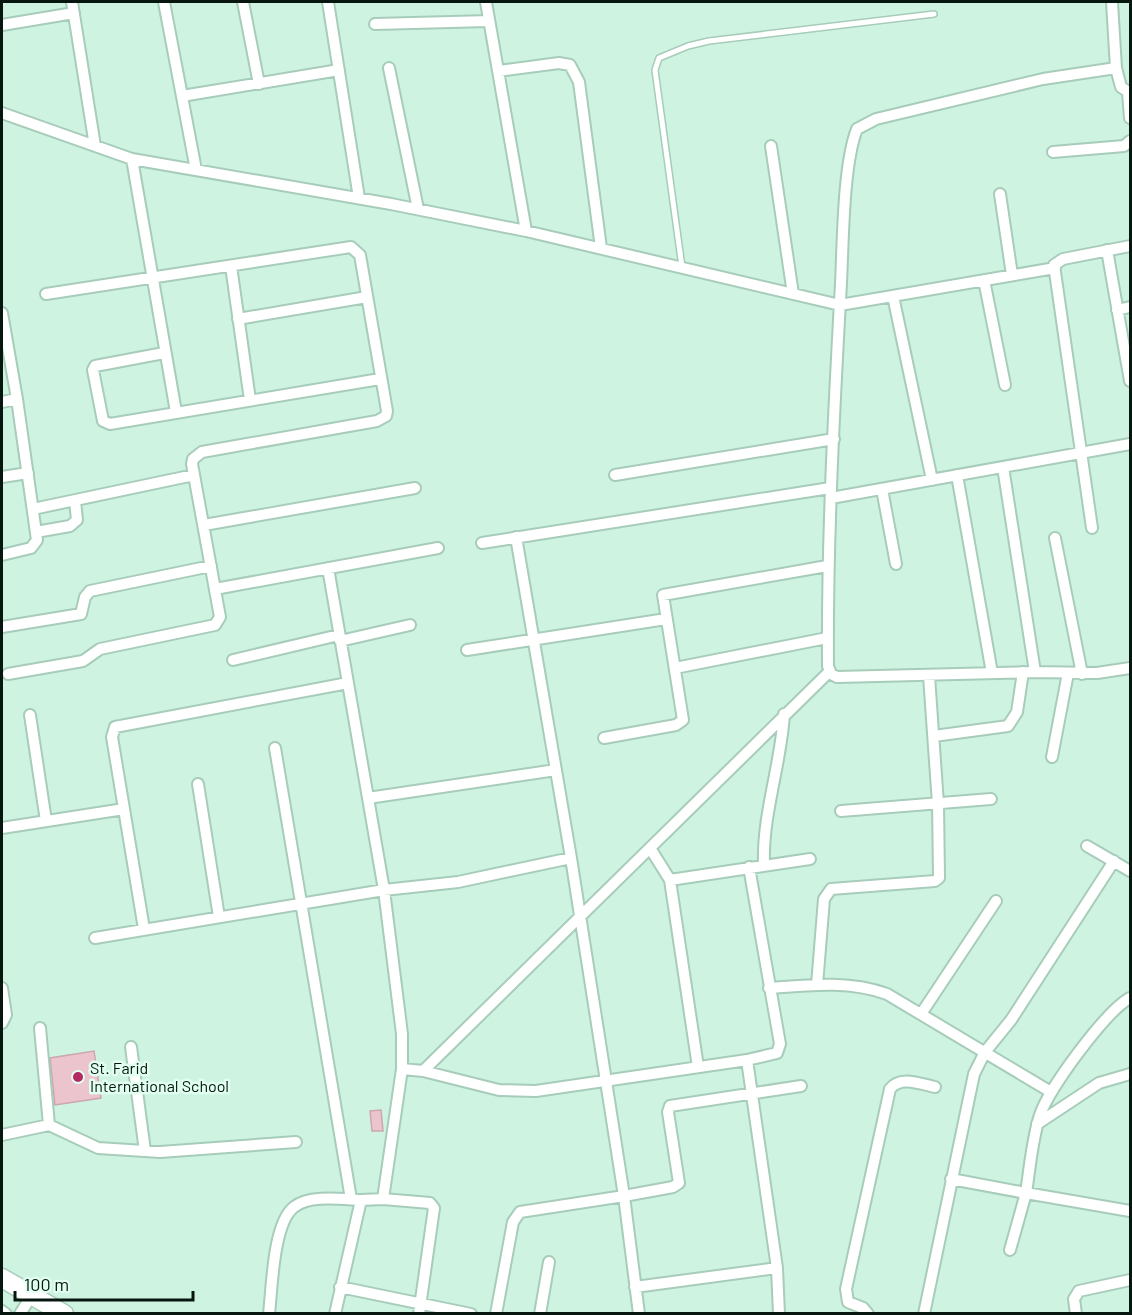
<svg xmlns="http://www.w3.org/2000/svg" width="1132" height="1315" font-family="Barlow,sans-serif">
<rect width="100%" height="100%" fill="#cef4e1"/>
<!-- building -->
<path fill="#ecc4ce" stroke="#cca6b0" stroke-width="1.5" d="M94,1051L101,1098L55,1105L50,1058Z
M381,1110L383,1131H372L370,1111Z"/>
<g fill="none" stroke-linecap="round" stroke-linejoin="round">
<!-- service casing -->
<g stroke="#a7ccba" stroke-width="8">
<path id="service" d="M682,267L655,70L659,58L688,46L709,41L934,14"/>
</g>
<!-- minor casing -->
<g stroke="#a7ccba" stroke-width="14">
<path id="minor" d="M72,2L95,146
M164,2L196,170
M243,2L259,84
M328,2L359,198
M486,2L526,231
M1112,2L1116,68L1043,79L876,119L857,129C843,164 843,243 841,283C834,411 827,538 828,666L831,674L837,677L1035,672L1097,673L1130,668
M375,24L489,21
M2,25L74,13
M389,68L418,209
M1116,68L1121,87L1130,93
M498,71L559,63L570,65L579,82L601,248
M1128,92L1130,118
M182,96L339,70
M2,113L132,159L391,204L526,231L840,305L1055,268
M771,146L793,294
M1053,152L1124,146L1130,141
M132,159L176,412
M1000,194L1012,275
M1107,250L1130,381
M231,266L250,400
M984,280L1005,385
M893,296L932,480
M1117,310L1130,307
M2,313L17,399L37,540L31,548L2,555
M238,319L367,297
M164,353L95,366L93,370L103,421L110,424L380,379
M2,402L17,399
M1003,467L1035,672
M615,475L834,439
M957,475L992,673
M2,477L28,473
M882,489L896,564
M831,498L1130,444
M33,509L194,475
M204,525L415,488
M1092,528L1054,265L1063,259L1130,246
M36,532L70,526L77,520L75,501
M516,537L571,858L624,1196L673,1187L679,1183L668,1112L670,1106L801,1086
M1055,538L1082,674
M482,543L830,488
M328,568L384,890L402,1034V1069
M215,589L438,548
M2,627L81,614L85,597L90,591L211,566
M340,641L410,625
M467,650L666,619
M233,660L339,635
M675,668L827,638
M8,674L83,661L100,649L215,625L220,617L192,464L193,459L202,452L377,421L386,416L387,411L360,255L351,247L46,294
M30,715L46,821
M934,736L1008,726L1017,712L1023,672
M604,738L676,725L683,720L663,595L827,566
M275,748L351,1199
M1052,757L1068,673
M198,784L219,917
M368,798L556,770
M124,809L112,737L115,727L348,683
M841,811L991,799
M2,828L124,809L144,929
M1087,846L1130,871
M650,848L670,880L698,1067
M764,865C762,815 781,765 784,714
M670,880L810,859
M95,938L384,890L458,882L571,858
M817,985L824,899L831,889L935,881L939,878L938,804L929,676
M2,988L6,1015L2,1023
M769,988C808,985 849,980 887,994L1051,1092
M921,1014L996,901
M40,1028L49,1125
M131,1047L145,1151
M747,1060L777,1053L780,1044L749,867
M423,1071L499,1090L536,1091L747,1060L777,1268
M1037,1124L1099,1083L1130,1074
M2,1135L49,1125L98,1148L160,1152L296,1142
M951,1179L1026,1193C1030,1167 1032,1139 1040,1115C1049,1088 1106,1011 1130,998
M383,1199L430,1203L434,1208L419,1314
M1010,1250L1026,1193L1130,1211
M340,1287L471,1314
M635,1287L777,1268L779,1314
M2,1311L6,1314
M20,1314L32,1295
M269,1314C272,1288 273,1223 294,1207C309,1195 340,1199 358,1200
M335,1314L361,1200L383,1199L402,1069L423,1071L829,672
M496,1314L513,1222L520,1212L624,1196L639,1314
M540,1314L549,1262
M868,1314L863,1308L848,1302L846,1289L890,1089C900,1075 921,1084 935,1087
M924,1314L974,1074L985,1052L1011,1020L1114,861
M1076,1314L1074,1299L1079,1291L1130,1280"/>
</g>
<!-- primary casing -->
<g stroke="#a7ccba" stroke-width="21">
<path id="primary" d="M2,1278L64,1314"/>
</g>
<!-- service -->
<use href="#service" stroke="#fff" stroke-width="5"/>
<!-- minor -->
<use href="#minor" stroke="#fff" stroke-width="10"/>
<!-- primary -->
<use href="#primary" stroke="#fff" stroke-width="18"/>
</g>
<!-- markers -->
<circle fill="#b42863" stroke="#e1fff0" stroke-width="2" cx="78" cy="1077" r="6"/>
<g text-anchor="middle" stroke-width="5" stroke-linejoin="round" paint-order="stroke">
<!-- poi labels -->
<g font-size="16" fill="#081610" stroke="#e1fff0" text-anchor="start">
<text x="90" y="1074">St. Farid<tspan x="90" dy="18">International School</tspan></text>
</g>
</g>
<!-- border -->
<rect width="1132" height="1315" fill="none" stroke="#081610" stroke-width="6"/>
<!-- scale -->
<path d="M15 1291v9h178v-9" fill="none" stroke="#081610" stroke-width="3"/>
<text x="24" y="1291" font-size="18" fill="#081610" stroke="#e1fff0" stroke-width="4.5" paint-order="stroke">100 m</text>
</svg>
